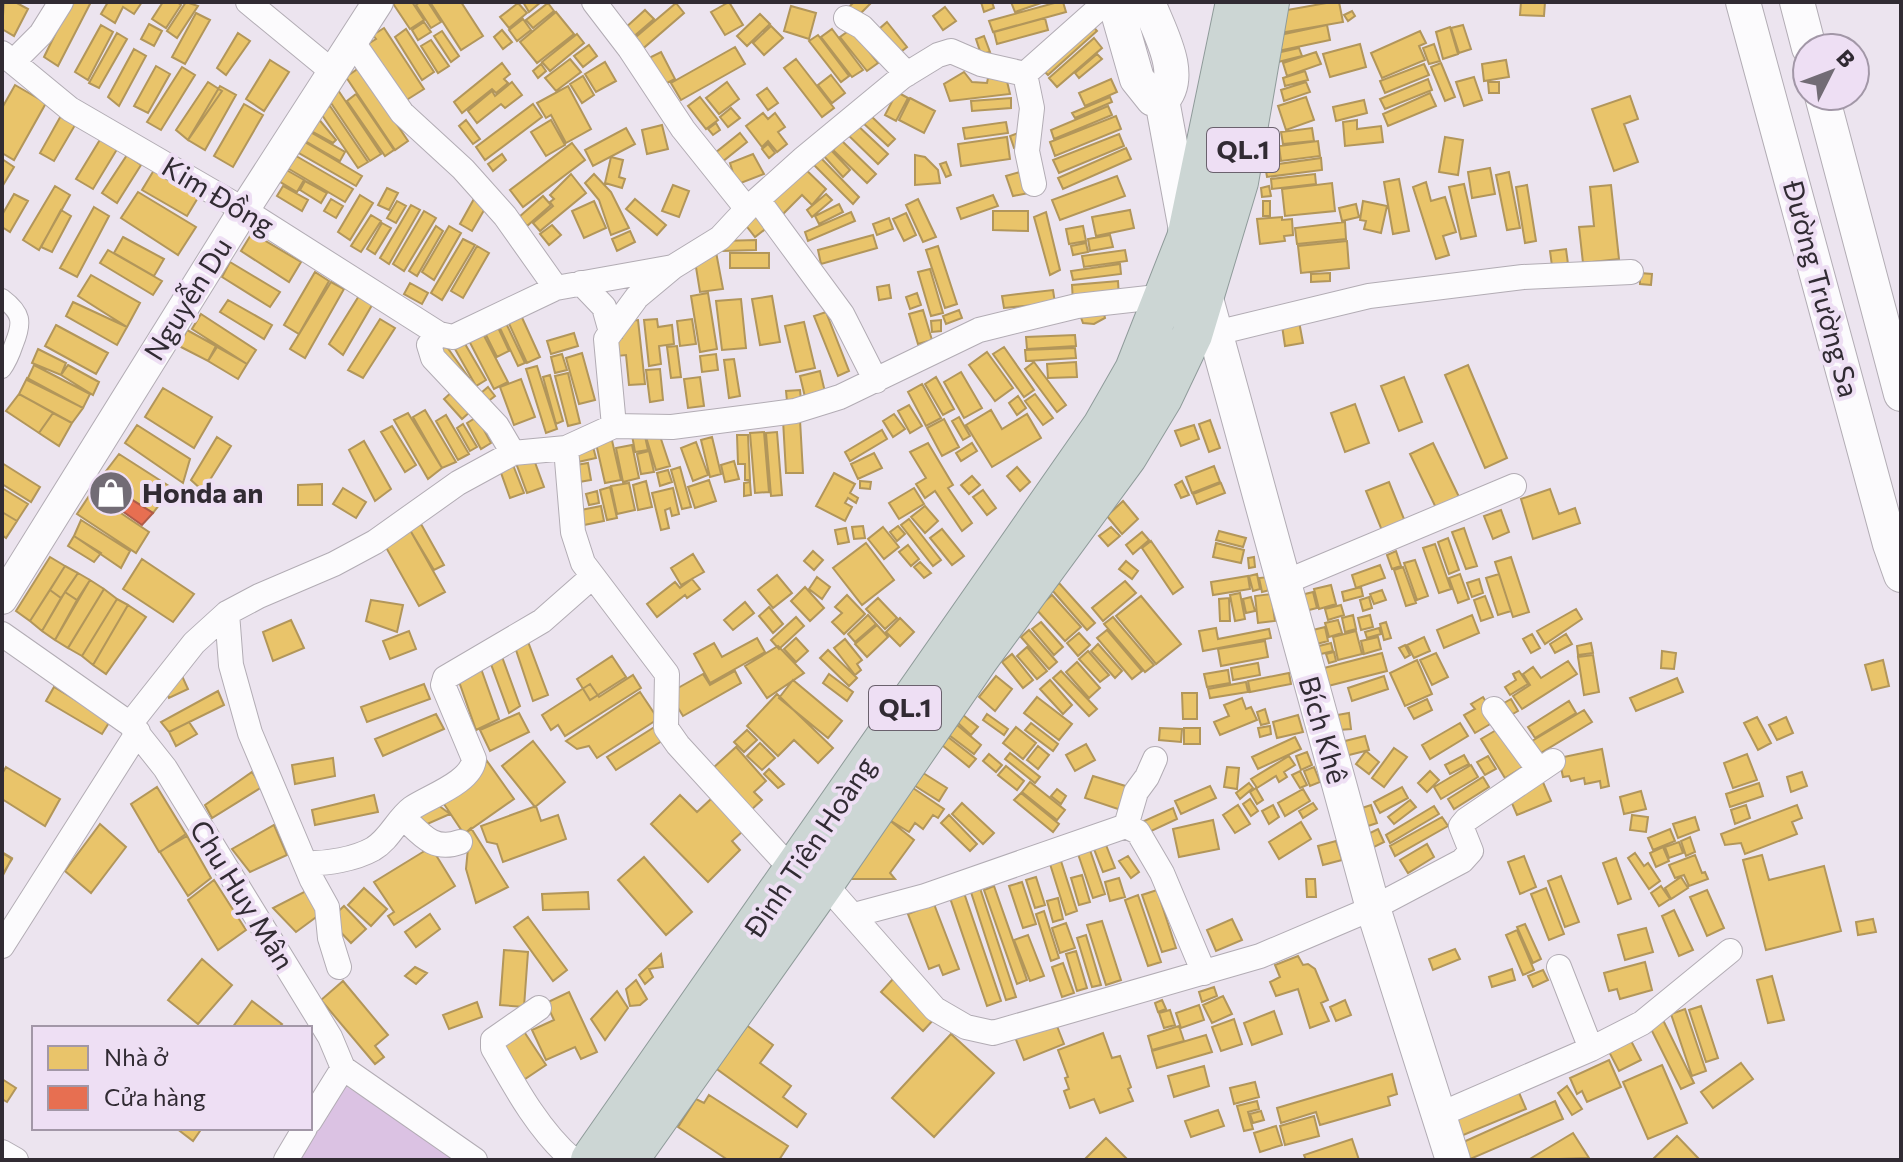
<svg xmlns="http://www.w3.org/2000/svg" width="1903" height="1162" font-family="Commissioner,sans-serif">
<rect width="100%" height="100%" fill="#ece4ef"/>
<!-- green -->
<path fill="#dbc2e3" d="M344,1085L461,1160H295Z"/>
<!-- homes -->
<path fill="#e9c46a" stroke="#b2965a" stroke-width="2" d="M4,2H15L28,9L14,36L2,29Z
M71,2H91L58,66L44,57Z
M108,2H142L134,14L123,7L115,23L101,14Z
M163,2H177L181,5L166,28L152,19Z
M186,2L198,6L177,38L167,31Z
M392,2H412L424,20L410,29Z
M420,2H428L441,22L431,28L416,5Z
M430,2H461L483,36L461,50Z
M523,2H541L529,12Z
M729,2L743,25L725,35L711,12Z
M854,2H872L855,19L846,10Z
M981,2H992L994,8L984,12Z
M1011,2H1044L1015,12Z
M1058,2H1063L1066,12L993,32L989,21Z
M1332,2H1339L1343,22L1280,33L1276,12Z
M1521,2H1545L1544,16L1520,15Z
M518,3L527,13L509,28L500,17Z
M548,3L554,11L533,28L526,20Z
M676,3L684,13L639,52L630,42Z
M791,6L816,13L809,39L784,31Z
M945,7L956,21L943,30L933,16Z
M645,10L654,19L632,38L624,29Z
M1352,11L1355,16L1348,21L1344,15Z
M556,12L574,34L537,63L520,42Z
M196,13L210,20L185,64L172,57Z
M760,14L770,24L747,46L737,36Z
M1045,18L1048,30L997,44L994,32Z
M523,19L531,30L517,41L509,30Z
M424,22L431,32L418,40L412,30Z
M887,22L907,47L898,54L879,29Z
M149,24L162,31L154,46L141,39Z
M1091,24L1097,31L1048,75L1041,68Z
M101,25L113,32L88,80L75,72Z
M1327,25L1330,40L1278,51L1275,36Z
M1463,25L1471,49L1459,53L1451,28Z
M771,26L783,38L764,55L753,43Z
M1450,27L1458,54L1443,59L1436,32Z
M384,28L424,89L405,101L368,44L376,39L373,35Z
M406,29L434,72L422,80L395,37Z
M832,29L863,70L852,77L821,37Z
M851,29L878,63L867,71L840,37Z
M502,30L512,42L503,49L494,37Z
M442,31L459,56L451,62L434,36Z
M1420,31L1426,43L1419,46L1425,60L1382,78L1371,53Z
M117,33L127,39L99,88L89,83Z
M238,33L250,41L226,75L217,68Z
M577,34L584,43L550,71L542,62Z
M818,35L849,76L841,82L809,41Z
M984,36L990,52L981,54L976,39Z
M1094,38L1102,48L1057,87L1049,78Z
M431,40L449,66L438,73L421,46Z
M1360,44L1366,67L1330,77L1323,54Z
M1434,44L1440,61L1429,64L1423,48Z
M589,45L597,56L583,67L574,56Z
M735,47L745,64L681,100L671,83Z
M1299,48L1302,56L1274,63L1272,54Z
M134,49L146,56L119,106L108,97Z
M661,52L675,79L657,88L643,61Z
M1316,52L1321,64L1287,76L1283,63Z
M1097,54L1102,59L1079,78L1075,73Z
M570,59L581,72L556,91L545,78Z
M796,59L834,108L822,117L784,68Z
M270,60L289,72L264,111L246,99Z
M1506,60L1509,77L1484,81L1482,64Z
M605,62L616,81L596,92L585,74Z
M502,63L510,74L504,79L508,83L496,93L492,89L462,113L454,102Z
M1441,63L1455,97L1445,101L1431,67Z
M541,64L546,71L538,78L533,71Z
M1424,64L1429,75L1385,93L1380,81Z
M156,66L170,74L148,113L134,106Z
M182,67L195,75L161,130L147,122Z
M359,68L408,141L395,150L346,77Z
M1305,71L1308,80L1285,86L1283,78Z
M964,72L972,82L987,83L988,78L1006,77L1010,94L950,101L944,84Z
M831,75L845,93L832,103L818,85Z
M583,76L594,95L582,103L570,84Z
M1474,77L1482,100L1464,106L1456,82Z
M1111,79L1117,92L1085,106L1079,93Z
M1428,79L1432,90L1385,109L1380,99Z
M208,82L222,91L188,140L176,130Z
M512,82L522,95L505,108L501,104L477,123L468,111L492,91L495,96Z
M727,82L739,99L719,114L706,98Z
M1306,82L1310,92L1284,101L1281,90Z
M1488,82H1499V93H1489Z
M15,85L46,103L14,160L2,153V108Z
M220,86L236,95L205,150L188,140Z
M568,86L591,129L566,143L551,115L546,118L537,103Z
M767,88L778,103L768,110L757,95Z
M338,90L381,154L370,161L327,97Z
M897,92L908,98L896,121L885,115Z
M1430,93L1436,106L1388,126L1383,114Z
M356,94L394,150L385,156L347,101Z
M1630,96L1638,119L1624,124L1638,162L1614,171L1592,109Z
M700,97L718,120L706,129L688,106Z
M1110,97L1112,102L1075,118L1072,113Z
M1306,97L1314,120L1286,130L1278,106Z
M910,98L935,111L924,133L899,120Z
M1011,98V108L972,111L971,101Z
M1364,100L1367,113L1336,121L1333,107Z
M244,104L263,115L233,167L214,156Z
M533,104L542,117L485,160L476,147Z
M330,106L368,162L358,168L320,112Z
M1108,106L1112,115L1054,139L1051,130Z
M731,108L740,118L728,127L720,117Z
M63,112L78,120L54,161L40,153Z
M763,113L768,119L775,113L785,127L778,132L787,144L777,152L768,141L762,147L746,126Z
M870,115L895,139L888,146L863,123Z
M1116,116L1121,129L1055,156L1050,142Z
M317,117L336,140L333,143L309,130Z
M466,120L480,139L473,144L459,126Z
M551,120L565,145L546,156L531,132Z
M1357,120V129L1381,126L1383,142L1345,146L1343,122Z
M1006,122L1008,133L965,139L963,128Z
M716,123L720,130L713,135L708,129Z
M855,123L888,154L878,164L846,133Z
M662,125L668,149L647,154L642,130Z
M626,128L635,144L593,166L585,150Z
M1312,128L1314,141L1283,144L1281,132Z
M305,129L345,152L340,161L300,138Z
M1021,132L1023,144L1014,148L1010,136Z
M740,133L747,142L717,166L710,157Z
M1119,134L1124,146L1059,173L1053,160Z
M1007,137L1010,159L961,166L958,144Z
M1445,137L1463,140L1458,175L1439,172Z
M101,138L119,146L93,189L76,179Z
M298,138L362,176L356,186L292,149Z
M842,141L876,174L867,183L833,150Z
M1318,141L1320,156L1281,161L1279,146Z
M572,143L585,160L523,207L510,190Z
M768,144L775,153L769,158L762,149Z
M1276,144L1278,164L1321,158L1322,170L1267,177L1265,165H1270L1268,145Z
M829,148L850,170L843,177L822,154Z
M1126,148L1131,159L1063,189L1058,178Z
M291,153L353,189L345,202L284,166Z
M502,154L506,160L493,171L488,164Z
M753,154L764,174L733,186L729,175L733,173L730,163Z
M127,155L141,165L117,203L102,193Z
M818,155L859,197L853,204L811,162Z
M915,155L925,157L938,170L940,183L915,185Z
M611,157L623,160L619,177L625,179L622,188L605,183Z
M2,159L14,167L2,187Z
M946,162L951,175L946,177L940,164Z
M801,165L826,189L812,205L802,195L782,215L767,201Z
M283,168L304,180L297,192L277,180Z
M1490,168L1495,194L1472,198L1468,172Z
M154,170L199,196L187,216L142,190Z
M1027,170L1029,193L1013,196L1006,176Z
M1509,172L1520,228L1507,230L1496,175Z
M571,174L586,193L540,231L533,223L553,206L550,202L554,199L550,195Z
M594,174L611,192L629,228L611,235L599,200L585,183Z
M1315,174L1316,184L1272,189L1271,179Z
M1117,176L1125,196L1060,220L1052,200Z
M1399,179L1409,231L1393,234L1384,182Z
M305,181L327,193L321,203L300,190Z
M1426,182L1431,201L1445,197L1456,232L1443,236L1449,255L1436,259L1413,187Z
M1332,183L1335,211L1285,216L1282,189Z
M1464,184L1476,236L1461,239L1449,187Z
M673,185L689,191L679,217L662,211Z
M1527,185L1536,241L1525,243L1516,187Z
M1611,185L1619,259L1583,263L1579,227L1594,226L1590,187Z
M55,186L70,195L39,250L23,240Z
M283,186L308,200L302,211L277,196Z
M1269,186L1271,196L1262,197L1261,188Z
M387,188L398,193L389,210L378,205Z
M138,192L196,227L178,255L121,218Z
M14,194L28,201L10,232L2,227V215Z
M826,194L832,200L812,217L807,210Z
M360,195L373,203L350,240L338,232Z
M993,195L998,206L961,219L957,208Z
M543,196L551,205L527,226L519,217Z
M475,197L487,205L472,231L460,224Z
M331,199L343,206L336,218L324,211Z
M635,199L666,225L657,235L626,209Z
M918,199L936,237L923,242L906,205Z
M397,201L406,206L396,223L387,218Z
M594,201L606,228L584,238L572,211Z
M1263,201H1270V216H1263Z
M1363,201L1387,206L1381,233L1364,229L1366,221L1360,220Z
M839,204L843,212L819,224L815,216Z
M1356,204L1359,217L1342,221L1339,208Z
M411,205L420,210L389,264L380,258Z
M94,207L109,216L77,277L60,268Z
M61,210L71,216L52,252L41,247Z
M1130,210L1134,228L1096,236L1092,217Z
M424,211L436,218L404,271L393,264Z
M993,211H1028V231L993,230Z
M757,212L768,227L755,237L744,223Z
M851,212L855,221L808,241L805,232Z
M1046,212L1060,270L1050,275L1034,217Z
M906,213L916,235L904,241L893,219Z
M371,215L381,221L361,252L351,246Z
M1282,217V220L1292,219L1293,235L1284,236L1285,241L1260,244L1257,219Z
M889,218L893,229L877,235L873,224Z
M1345,222L1346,239L1297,244L1295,228Z
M382,223L391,228L375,254L367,249Z
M552,225L561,235L549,245L540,234Z
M436,226L443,231L417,276L409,271Z
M449,226L461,233L434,280L422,272Z
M1083,226L1086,241L1069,244L1066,229Z
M630,231L635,242L617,251L612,239Z
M252,233L301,262L289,282L241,251Z
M873,235L877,248L821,264L818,250Z
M1110,235L1113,247L1090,251L1088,239Z
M123,237L164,259L154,276L114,253Z
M463,239L475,245L442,300L431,293Z
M756,240V250L722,251L721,241Z
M1347,241L1349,268L1301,273L1298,246Z
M1086,243L1088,252L1073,255L1071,246Z
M477,246L489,253L463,298L451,291Z
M938,246L957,304L945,308L926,250Z
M1566,249L1568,264L1552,266L1550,251Z
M108,250L162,281L153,295L100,263Z
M1125,250L1127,261L1084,267L1082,256Z
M716,252L723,289L700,292L694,255Z
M730,253H769V268H730Z
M230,262L280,292L270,307L222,277Z
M1120,264L1121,274L1073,280L1071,271Z
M930,269L943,313L931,316L918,272Z
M315,272L329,281L299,334L284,325Z
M1330,273V281L1311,282V274Z
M1640,273L1652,274L1651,285L1640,284Z
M91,275L140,303L127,327L78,296Z
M1118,281L1119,298L1073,302L1072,285Z
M331,282L344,289L305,358L290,349Z
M410,283L428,293L422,304L404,294Z
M889,285L891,298L879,300L877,287Z
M1053,290L1055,303L1004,308L1002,296Z
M362,291L375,300L343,355L329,344Z
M708,293L717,349L700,352L691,296Z
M917,293L921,305L910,309L906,297Z
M772,296L780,342L760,345L752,299Z
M741,299L746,348L722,350L716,301Z
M228,300L272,325L264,339L220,312Z
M73,302L127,327L117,345L66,316Z
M1078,309L1104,314L1105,318L1094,324L1083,323Z
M923,310L932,340L918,344L909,314Z
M959,310L962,318L946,324L943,316Z
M519,311L540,357L527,363L506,317Z
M826,312L849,371L838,376L814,316Z
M201,314L256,350L247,364L192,329Z
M1298,316L1303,343L1285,346L1281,319Z
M380,319L395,328L363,378L348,370Z
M657,319L658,327L672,325L674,344L659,346L661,364L649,366L644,320Z
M692,319L696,344L680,346L677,321Z
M638,320L645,384L629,385L626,355L617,356L616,339L622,338L620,322Z
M941,320V331L932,332L931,321Z
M495,321L509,351L497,357L482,327Z
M505,321L525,363L518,366L498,324Z
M804,322L815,368L796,372L785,326Z
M56,325L108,353L96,374L45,346Z
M480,328L508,382L494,389L466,335Z
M187,330L216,346L208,361L179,346Z
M574,333L578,346L551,354L547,341Z
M1075,335L1076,346L1027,349L1026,337Z
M461,337L486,380L476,386L451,342Z
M442,340L469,378L460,384L433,346Z
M677,346L681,377L671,378L667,347Z
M217,347L247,364L238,379L208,361Z
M1004,347L1034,390L1024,397L993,354Z
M1075,348L1076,358L1026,361L1025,350Z
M38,349L66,363L61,375L32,363Z
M987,352L1013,388L995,401L969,365Z
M582,353L595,400L579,404L566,358Z
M562,354L567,370L555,373L551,357Z
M716,354L718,370L702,372L700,356Z
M734,359L740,396L729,398L724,360Z
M1034,362L1066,405L1057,412L1025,369Z
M1076,362L1077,377L1048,378L1047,364Z
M34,365L90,394L83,408L27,380Z
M68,365L99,382L93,395L61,375Z
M1468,365L1507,458L1485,468L1445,375Z
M537,366L557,429L546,433L526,369Z
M660,369L663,400L650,402L646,370Z
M820,371L825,392L805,397L800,376Z
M961,372L982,408L964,418L944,382Z
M568,373L580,423L568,426L555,376Z
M550,375L563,421L556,424L543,377Z
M700,377L704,406L688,408L684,379Z
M936,377L954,409L943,415L925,384Z
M1404,377L1422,422L1399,431L1381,386Z
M27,378L83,408L72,423L19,394Z
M521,379L535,417L514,425L500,387Z
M922,384L941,418L926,426L908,392Z
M488,387L495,396L482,406L475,398Z
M163,388L212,417L194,448L145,417Z
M800,390L801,400L787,401L786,391Z
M453,391L471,411L462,419L444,399Z
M19,394L53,413L39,433L6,411Z
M1035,394L1053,418L1043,425L1025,401Z
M1018,396L1026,408L1017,415L1009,403Z
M1355,404L1369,443L1345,452L1331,413Z
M909,405L922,426L910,433L898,411Z
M425,410L456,462L442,468L413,417Z
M991,410L1002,429L1027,414L1041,438L992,467L966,425Z
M53,413L72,423L59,446L39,433Z
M408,413L442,468L428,479L394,420Z
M894,414L905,429L893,437L883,421Z
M446,415L469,454L458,460L436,421Z
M477,417L491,443L481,449L467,423Z
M959,417L970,436L963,440L952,421Z
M944,419L959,447L942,456L927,428Z
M783,420H800L803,473H786Z
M1210,420L1220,448L1209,452L1199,424Z
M463,424L477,447L470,451L457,428Z
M137,425L190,459L183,483L125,443Z
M1194,425L1199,439L1181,446L1175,431Z
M392,426L416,465L405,472L381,432Z
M882,430L887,439L850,461L845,452Z
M644,432L648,450L635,452L632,435Z
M764,432L769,492L755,493L750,433Z
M777,432L782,495L771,496L766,433Z
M659,433L670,466L656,470L646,437Z
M737,435H748L750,480H745V464H738Z
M611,436L621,480L605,483L595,439Z
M217,437L231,446L203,491L191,480Z
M712,437L721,474L710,477L701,440Z
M364,441L391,489L375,501L349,450Z
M696,442L708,475L693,481L681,448Z
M592,443L596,458L578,462L575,447Z
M928,443L953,485L948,488L972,523L962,531L935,491L925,498L916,484L926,478L910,452Z
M972,443L977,451L961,461L956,453Z
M1433,443L1461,501L1438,512L1410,454Z
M632,445L639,478L623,482L616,448Z
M649,451L654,472L641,474L637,454Z
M874,453L882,468L858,479L851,464Z
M119,454L172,488L153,513L100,479Z
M533,457L544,487L527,493L516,463Z
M734,461L739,479L725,482L721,465Z
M2,463L40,487L31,502L2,484Z
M588,463L591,480L579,482L576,465Z
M513,465L524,493L510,498L500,470Z
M1214,466L1220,482L1192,493L1186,477Z
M680,467L691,507L682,509L671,470Z
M1017,467L1030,482L1020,491L1007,476Z
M668,470L672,482L660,486L657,473Z
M834,473L855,484L850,493L858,498L856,503L848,498L845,503L852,507L845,521L816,506Z
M972,476L980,485L969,494L961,485Z
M709,480L716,501L695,508L688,487Z
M646,481L652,507L638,510L633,485Z
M860,481L871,482L870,489L860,488Z
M1182,481L1189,495L1181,498L1175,485Z
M750,482L751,495L744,496V483Z
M1389,482L1406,524L1383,533L1366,491Z
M629,483L635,510L617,514L611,486Z
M1221,483L1225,493L1197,504L1193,494Z
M322,484V505H298V485Z
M610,487L617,518L607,520L600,490Z
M2,488L28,504L17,521L2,512Z
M343,488L366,502L356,518L333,504Z
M673,488L679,514L672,516L670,508L665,510L669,528L661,530L652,493Z
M914,488L924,504L899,519L889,503Z
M1550,489L1559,514L1575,508L1580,523L1533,539L1521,499Z
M983,490L996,508L987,515L973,497Z
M597,491L599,503L589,505L586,494Z
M91,493L149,532L136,553L77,514Z
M1123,501L1138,519L1122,534L1107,516Z
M601,506L604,521L579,526L576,511Z
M925,506L938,521L925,533L911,517Z
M1501,510L1509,532L1493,539L1484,516Z
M2,512L17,521L6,538L2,535Z
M909,519L941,560L933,566L901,525Z
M81,520L130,551L121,568L74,536Z
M421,524L444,565L434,570L410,530Z
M863,526L865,538L854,539L852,527Z
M898,526L905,534L897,541L890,532Z
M883,527L899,547L884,559L868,539Z
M1111,527L1120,536L1108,546L1099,536Z
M846,528L849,542L838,544L835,530Z
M1464,528L1477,566L1466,569L1452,532Z
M942,529L964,556L952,565L930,538Z
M410,530L445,592L419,606L383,542Z
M1219,531L1246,538L1243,547L1216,540Z
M1142,532L1149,540L1133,554L1126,545Z
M74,536L101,553L94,562L68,546Z
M1448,538L1459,570L1449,574L1438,542Z
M1151,541L1183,587L1173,594L1142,548Z
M866,543L894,580L862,605L833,568Z
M1216,543L1244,550L1241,563L1213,557Z
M1435,544L1451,589L1439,593L1423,548Z
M908,545L919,559L911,566L899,552Z
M813,551L823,560L814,570L804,561Z
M1396,551L1401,566L1392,569L1387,555Z
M693,554L704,572L681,585L671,568Z
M50,557L65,566L30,621L16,611Z
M1254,557L1255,567L1249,568L1248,558Z
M1511,557L1529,612L1513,617L1495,562Z
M142,559L194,594L173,622L123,589Z
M1415,560L1428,596L1417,600L1404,563Z
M1126,561L1138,571L1132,579L1119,569Z
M920,562L931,573L924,578L914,567Z
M1380,565L1385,578L1356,588L1352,575Z
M65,566L78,573L61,598L50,590Z
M1403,567L1416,603L1406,606L1394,570Z
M78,573L90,580L77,600L65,592Z
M1257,574L1260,589L1253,591L1249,576Z
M1460,574L1469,599L1458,603L1449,578Z
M1499,574L1511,611L1498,615L1486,578Z
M777,575L792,593L773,608L758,590Z
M1248,576L1250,589L1213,595L1211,582Z
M817,577L830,587L822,599L809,589Z
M1268,577L1270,590L1262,592L1259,578Z
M692,579L700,589L687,598L685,595L657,617L647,604L675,582L680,588Z
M1479,579L1483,593L1472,597L1467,583Z
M90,580L104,589L68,648L55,640Z
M1125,581L1136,593L1103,621L1092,608Z
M1059,583L1095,623L1087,630L1052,590Z
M1331,585L1336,604L1319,609L1314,589Z
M805,587L824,608L810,621L791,601Z
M1361,587L1363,596L1344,601L1342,592Z
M104,589L117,599L82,656L68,648Z
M50,590L61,598L42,631L30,621Z
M1382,590L1386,600L1374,604L1370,594Z
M65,592L77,600L55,640L42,631Z
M1313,592L1317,608L1305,611L1301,595Z
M1240,593L1245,619L1235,621L1230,595Z
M1271,594L1275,621L1258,623L1255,596Z
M847,595L865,614L844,634L832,622L842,613L835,607Z
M1052,595L1081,627L1065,641L1036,609Z
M1141,596L1181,644L1156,664L1116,616Z
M1485,596L1493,617L1481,621L1474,600Z
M1251,597L1255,611L1246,613L1243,599Z
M1369,597L1372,608L1363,611L1360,600Z
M878,598L897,618L885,629L866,609Z
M1229,598L1230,621H1220L1219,599Z
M117,599L128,605L93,665L82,656Z
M371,600L403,605L397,632L366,621Z
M745,602L754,613L733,630L724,620Z
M128,605L146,617L106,674L93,665Z
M1341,605L1344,615L1328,620L1325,609Z
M769,607L783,624L773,633L759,616Z
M1576,609L1582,619L1545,644L1537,631Z
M868,615L876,624L855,642L848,634Z
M1353,615L1356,629L1345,632L1342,618Z
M1370,615L1373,627L1361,630L1358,618Z
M1472,615L1479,633L1444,648L1437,630Z
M796,617L804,626L779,649L771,640Z
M1113,617L1154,665L1145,672L1104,624Z
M900,618L914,632L900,646L886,632Z
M291,620L304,648L273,661L263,632Z
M1338,620L1342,633L1329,637L1325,623Z
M1041,622L1063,647L1054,655L1032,629Z
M1386,622L1391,638L1384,640L1380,624Z
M877,625L888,637L867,657L855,644Z
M1325,627L1328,641L1313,645L1309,631Z
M1216,628L1218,639L1269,629L1271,638L1203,651L1199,631Z
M1379,628L1381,634L1367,638L1365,632Z
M1029,630L1057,662L1049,669L1021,637Z
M1107,630L1142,671L1132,679L1097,638Z
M409,631L416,649L390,659L383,641Z
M1356,631L1362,654L1338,660L1333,637Z
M1079,633L1090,645L1078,656L1067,643Z
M1532,634L1540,648L1531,653L1523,639Z
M1566,634L1572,644L1555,653L1550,644Z
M1378,637L1381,649L1364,654L1361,641Z
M1424,637L1430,651L1414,658L1407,645Z
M757,638L765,652L710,683L694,654L714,643L722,657Z
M796,638L808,651L796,662L784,649Z
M527,639L548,695L533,701L514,644Z
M845,639L862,660L857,664L861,670L855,675L834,648Z
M1265,641L1268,657L1221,666L1218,649Z
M1331,643L1333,651L1317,655L1315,647Z
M1591,643L1593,653L1578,655L1577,646Z
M1098,644L1122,671L1115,678L1091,651Z
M1405,645L1410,655L1405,658L1399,648Z
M778,646L804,673L767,698L745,666Z
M1027,647L1047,671L1037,679L1017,656Z
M828,650L857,678L849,686L820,658Z
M1088,651L1109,675L1100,682L1079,659Z
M1662,651L1676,653L1674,669L1661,668Z
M1334,652L1336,661L1329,663L1326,654Z
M1382,653L1387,671L1328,686L1324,668Z
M1436,653L1448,677L1432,685L1420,660Z
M501,654L520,706L509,713L488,656Z
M1012,654L1033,680L1023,688L1002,662Z
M1593,655L1599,692L1584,695L1578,657Z
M612,656L626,677L590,700L577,679Z
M1417,660L1432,694L1405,706L1390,673Z
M1883,660L1889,686L1872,690L1865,665Z
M1568,661L1577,674L1522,709L1513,696L1530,685L1523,674L1533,667L1541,678Z
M1077,662L1100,688L1089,698L1066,672Z
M479,663L499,719L476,730L456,673Z
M1258,663L1260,675L1233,680L1231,668Z
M1228,670L1230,683L1207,687L1204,674Z
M735,671L741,683L683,716L669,693L703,674L710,685Z
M1061,671L1097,709L1089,716L1053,678Z
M1519,671L1528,684L1510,695L1505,687L1516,680L1513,674Z
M1289,673L1291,684L1250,692L1248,681Z
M829,674L853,692L847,701L823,683Z
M633,675L641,688L565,736L558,725L551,730L542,715L590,684L599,697Z
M182,676L188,689L169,698L163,684Z
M996,676L1012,689L995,711L979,697Z
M1384,676L1388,689L1352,701L1348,688Z
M1677,678L1683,692L1636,711L1630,698Z
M793,680L842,721L828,738L779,698Z
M1050,680L1072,705L1063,714L1040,689Z
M1246,682L1248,692L1210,698L1208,689Z
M424,684L430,699L367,722L361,707Z
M54,687L110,721L102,734L46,701Z
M218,691L224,705L169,732L161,722Z
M640,692L658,719L597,758L589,746L577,749L566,741Z
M1182,693H1197V719H1183Z
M777,694L833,748L818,763L794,740L778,756L747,726Z
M1037,697L1072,724L1059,740L1024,713Z
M1483,697L1497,720L1475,733L1464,715L1475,709L1471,704Z
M1242,698L1246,709L1251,707L1257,720L1220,735L1214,722L1229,716L1224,705Z
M1427,699L1432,710L1414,719L1408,708Z
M1511,699L1518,711L1511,715L1504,703Z
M1569,701L1576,713L1535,738L1528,727Z
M1265,709L1269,723L1261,725L1257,712Z
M1584,710L1592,722L1539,754L1532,741Z
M519,713L529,732L490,751L480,730Z
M1349,713L1351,729L1339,730L1337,715Z
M436,714L444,729L383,756L375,739Z
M987,714L1008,729L1004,735L983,720Z
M963,715L978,727L971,735L957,722Z
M1298,715L1303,732L1277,738L1273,722Z
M1757,717L1771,743L1758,750L1744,723Z
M1786,717L1793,733L1777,740L1769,725Z
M189,722L197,734L176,746L169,732Z
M1031,723L1058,744L1053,751L1025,730Z
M1460,723L1468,736L1430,759L1422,745Z
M957,725L981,745L974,754L949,735Z
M656,726L665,739L616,770L607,757Z
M1270,726L1271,734L1260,737L1258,728Z
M1503,726L1526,765L1505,778L1481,739Z
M1016,727L1036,743L1023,759L1003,743Z
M1160,728L1182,729L1181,742L1159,740Z
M1184,728H1200V744H1184Z
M747,730L757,740L744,752L734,742Z
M1365,736L1369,750L1341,757L1337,743Z
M948,737L976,759L969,767L942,745Z
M1295,737L1301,749L1258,769L1252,757Z
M533,741L565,782L535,807L502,766Z
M760,743L775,758L762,770L747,756Z
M1086,744L1095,760L1075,771L1066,755Z
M1038,746L1049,755L1038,769L1027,760Z
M736,747L766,781L754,792L762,800L751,810L713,768Z
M1394,748L1407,757L1384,787L1372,778Z
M1602,749L1609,786L1601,788L1600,781L1585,784L1584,778L1571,781L1569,776L1563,777L1559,758Z
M1366,751L1379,762L1369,774L1356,764Z
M1307,752L1312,765L1301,770L1296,756Z
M1010,753L1040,777L1035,783L1005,759Z
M989,754L1002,765L996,772L983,761Z
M1747,754L1757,780L1733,788L1724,763Z
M1464,755L1469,764L1450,774L1445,765Z
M1289,756L1295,765L1284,772L1287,777L1279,782L1276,776L1257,788L1251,779Z
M1488,756L1496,769L1485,775L1477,762Z
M333,758L335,776L295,784L292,765Z
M487,761L514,799L464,834L440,798Z
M1471,765L1478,777L1441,799L1434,787Z
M1006,766L1024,781L1017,790L998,775Z
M6,767L60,799L45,826L2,799V774Z
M1227,767L1239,768L1237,789L1224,787Z
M1314,767L1320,782L1310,786L1304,771Z
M769,769L784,784L778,788L764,774Z
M920,771L947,788L939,801L912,784Z
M1300,771L1307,785L1300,788L1292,775Z
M1430,771L1439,780L1427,792L1418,783Z
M252,772L262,787L212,818L205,805Z
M1802,772L1807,786L1791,792L1787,777Z
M1093,776L1132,788L1124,811L1085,798Z
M1483,777L1489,787L1454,809L1448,799Z
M1542,780L1551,801L1517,815L1508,794Z
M1030,782L1065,810L1057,820L1022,792Z
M1249,783L1253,788L1240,799L1236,793Z
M1759,783L1763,796L1730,807L1726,794Z
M910,786L944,809L938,818L933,815L923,829L915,823L909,832L888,819Z
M1210,786L1216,798L1181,814L1175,801Z
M157,787L187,836L159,852L131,804Z
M1402,787L1408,798L1380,813L1374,802Z
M1256,788L1263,800L1257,804L1250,792Z
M1057,789L1066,796L1061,804L1051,796Z
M1303,789L1310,801L1285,816L1278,803Z
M1641,791L1646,809L1624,814L1620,797Z
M1021,793L1059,824L1053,832L1014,800Z
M374,795L378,812L315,825L312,810Z
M680,795L697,812L711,799L743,831L732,841L740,850L708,882L651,824Z
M1250,799L1258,811L1251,816L1243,804Z
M1410,800L1416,807L1394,824L1388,817Z
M434,802L450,814L425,825L415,809Z
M962,803L994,833L983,844L952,814Z
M1313,803L1317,809L1303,818L1299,811Z
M1238,805L1250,824L1235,833L1223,815Z
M1273,805L1279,817L1269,824L1262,811Z
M1371,805L1377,823L1362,828L1356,810Z
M1746,805L1750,818L1735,824L1731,810Z
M1797,805L1802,818L1792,822L1797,834L1745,854L1741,843L1725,845L1721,834Z
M536,806L541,821L558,815L566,839L503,862L497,844L487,842L481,826Z
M1434,806L1439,814L1390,843L1386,835Z
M1173,808L1177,819L1147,833L1142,822Z
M949,815L977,844L970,851L941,823Z
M1632,815L1648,817L1646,832L1630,830Z
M1442,817L1448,826L1395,856L1390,846Z
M1695,817L1699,830L1678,838L1673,824Z
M888,819L914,840L890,873L895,879H842Z
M1213,820L1219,849L1179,857L1173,829Z
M1301,822L1311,839L1279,859L1269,842Z
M100,824L126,847L91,893L65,871Z
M274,825L287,855L250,872L232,849Z
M471,828L508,887L476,903L466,869L468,848L464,834Z
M1378,829L1384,842L1370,849L1364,836Z
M1670,829L1675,841L1653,850L1648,838Z
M186,834L211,878L188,896L160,852Z
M1690,837L1695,852L1686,856L1681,841Z
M1336,841L1342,860L1323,865L1318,846Z
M1679,842L1683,853L1669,858L1665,847Z
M1427,844L1434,857L1408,873L1400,860Z
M1106,845L1115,868L1103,872L1094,849Z
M431,847L455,886L394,925L388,916L394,912L374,882Z
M1663,847L1669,861L1656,867L1650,853Z
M1090,850L1105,894L1093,898L1078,854Z
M2,852L12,858L2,877Z
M2,853L12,859L4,872L2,870Z
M1635,853L1644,866L1648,863L1660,881L1649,889L1628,858Z
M1695,855L1702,873L1705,872L1708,879L1689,886L1684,875L1675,878L1669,865Z
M1762,855L1769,880L1824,866L1841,931L1766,950L1743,860Z
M1128,856L1139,872L1131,878L1119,861Z
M1524,856L1536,887L1520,894L1508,862Z
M644,857L692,912L666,935L618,880Z
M1616,858L1631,899L1618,904L1603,863Z
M1061,861L1077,911L1066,915L1050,864Z
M1082,875L1090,902L1079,905L1071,878Z
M1561,876L1579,922L1565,927L1548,881Z
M1036,877L1045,905L1035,908L1026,880Z
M1681,877L1688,888L1671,899L1665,888Z
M1119,878L1125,897L1110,901L1105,882Z
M1306,879H1315L1316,897H1307Z
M214,880L246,930L218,950L188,900Z
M978,882L1016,997L1006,1000L969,886Z
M1022,882L1036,924L1023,928L1009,886Z
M994,886L1027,980L1017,984L984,890Z
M1661,886L1670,899L1659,906L1651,893Z
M962,887L1001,1001L987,1006L948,892Z
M364,888L387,909L371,926L348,905Z
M1546,888L1564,934L1549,940L1531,894Z
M308,890L323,912L296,932L273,908Z
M1157,890L1176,948L1162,952L1142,895Z
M1707,890L1724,928L1707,936L1690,897Z
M588,892L589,909L543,910L542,894Z
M1138,895L1161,962L1148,966L1125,900Z
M1058,898L1063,919L1053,922L1047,901Z
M934,904L959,969L943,975L939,965L929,969L908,914Z
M344,906L366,929L351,943L329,920Z
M1674,910L1693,950L1679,956L1662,916Z
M1044,911L1059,958L1051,961L1036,914Z
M430,914L440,929L416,947L405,932Z
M528,917L567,970L553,981L514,927Z
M1232,919L1242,940L1216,951L1207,930Z
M1873,919L1876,932L1858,935L1856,922Z
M1102,921L1121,980L1106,985L1087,925Z
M1066,923L1075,948L1060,953L1052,928Z
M1525,924L1541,959L1533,963L1517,927Z
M1646,928L1653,952L1625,960L1618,935Z
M1517,930L1534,970L1523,975L1506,935Z
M1028,935L1044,976L1030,981L1014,940Z
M1086,935L1101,985L1092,987L1077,938Z
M1455,949L1460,959L1433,970L1429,959Z
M504,950L528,952L524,1007L500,1005Z
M1076,951L1087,988L1077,991L1066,954Z
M661,954L663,967L649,969L653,977L645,984L639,975Z
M1298,956L1303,965L1308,964L1315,969L1328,1000L1321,1003L1329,1021L1310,1028L1298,989L1276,996L1270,982L1280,977L1275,965Z
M202,959L232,985L198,1024L168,1000Z
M1645,962L1652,990L1620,999L1617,989L1609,991L1604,973Z
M1063,963L1074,993L1062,997L1052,967Z
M415,967L427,973L416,984L405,976Z
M1512,969L1515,980L1492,987L1489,977Z
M1543,970L1548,980L1533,987L1528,976Z
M1772,976L1784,1020L1768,1023L1757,980Z
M893,979L935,1018L923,1031L881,992Z
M636,980L647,999L640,1005L630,1006L626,989Z
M343,981L388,1035L375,1046L384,1057L375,1064L321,1000Z
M1214,987L1217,996L1202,1002L1199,992Z
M617,991L628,1008L605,1040L591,1019Z
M569,992L597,1052L581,1059L575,1047L546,1060L532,1030L554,1020L546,1003Z
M1223,996L1232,1014L1212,1023L1203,1005Z
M1162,1000L1166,1009L1158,1012L1155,1003Z
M1345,1000L1351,1015L1336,1021L1330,1007Z
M252,1001L282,1024L278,1028H232Z
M477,1002L482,1017L449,1029L443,1015Z
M1199,1005L1204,1020L1181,1028L1176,1013Z
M1701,1006L1718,1058L1706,1062L1689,1010Z
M1685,1009L1706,1071L1692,1076L1671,1014Z
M1170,1010L1175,1025L1164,1028L1159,1013Z
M1274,1011L1282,1034L1252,1045L1244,1023Z
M1662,1018L1694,1083L1681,1089L1649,1025Z
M1234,1019L1242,1044L1221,1051L1212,1027Z
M1055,1021L1064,1044L1024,1060L1015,1037Z
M745,1024L773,1045L760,1063L791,1086L783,1097L806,1114L797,1127L714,1067Z
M1179,1026L1184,1041L1152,1050L1148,1036Z
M521,1027L546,1065L522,1081L500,1042Z
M1103,1033L1112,1058L1120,1056L1131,1087L1128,1089L1133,1101L1100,1113L1094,1099L1070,1108L1064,1091L1069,1089L1065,1078L1068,1077L1058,1050Z
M1627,1033L1641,1060L1619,1071L1605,1044Z
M951,1034L994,1073L934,1137L892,1098Z
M1206,1035L1212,1052L1157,1068L1152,1051Z
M1609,1060L1621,1087L1587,1102L1582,1091L1577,1094L1570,1078Z
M1741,1063L1753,1079L1713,1108L1701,1092Z
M1662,1065L1687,1123L1648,1139L1623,1082Z
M1204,1066L1209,1086L1174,1097L1168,1076Z
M1392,1074L1397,1094L1388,1097L1390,1105L1320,1125L1316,1112L1281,1123L1277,1108Z
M2,1079L16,1088L7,1102L2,1099Z
M1255,1082L1259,1097L1234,1104L1230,1088Z
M1567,1086L1582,1109L1572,1115L1558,1093Z
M1517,1088L1526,1109L1461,1136L1452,1115Z
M709,1095L788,1146L779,1160H728L678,1127L696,1099L704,1103Z
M1257,1101L1259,1109L1248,1112L1253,1129L1244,1131L1237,1106Z
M1555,1101L1563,1119L1468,1160L1461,1143Z
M1218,1110L1224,1126L1191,1137L1185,1121Z
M1261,1111L1264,1120L1253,1123L1250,1114Z
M1314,1116L1319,1136L1285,1145L1280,1126Z
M1276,1126L1282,1145L1260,1152L1254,1133Z
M176,1128H202L193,1141Z
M1573,1133L1589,1158L1528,1160Z
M1677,1136L1700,1160H1652Z
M1106,1138L1128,1160H1084Z
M1352,1139L1359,1160H1306L1304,1155Z"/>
<!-- shops -->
<path fill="#e76f51" stroke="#b05b48" stroke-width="2" d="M110,486L153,513L142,525L101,496Z"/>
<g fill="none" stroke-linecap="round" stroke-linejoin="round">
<!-- pedestrian casing -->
<g stroke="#b2acb4" stroke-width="20">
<path id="pedestrian" d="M2,298C22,313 23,322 14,344C11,353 8,361 2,369"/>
</g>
<!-- minor casing -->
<g stroke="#b2acb4" stroke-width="26">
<path id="minor" d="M248,2L333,72
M594,2L630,49L683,129L747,209
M846,18L862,27L907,74
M352,41L402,113L463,169L505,216L556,288
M2,53L70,109L244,210L439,334L453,337L556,288L673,267L720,238L747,209L804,158L902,77L938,55L951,51L981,64L1025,74L1106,2
M14,61L41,34L61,2
M1025,74L1032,108L1027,151L1034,184
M758,200L842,314L876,381
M581,283L604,307L611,332
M1216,333L1369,296L1523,277L1631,272
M439,334L429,345L433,358L497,426L513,453
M614,426L606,339L637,297L673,267
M566,448L573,532L583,563L667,674L666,728L678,745L794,872
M1283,583L1514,486
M227,613L231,665L250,733L312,880L327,907L330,938L339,967
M2,634L130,724L165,768L330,1037L343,1068L475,1160
M1494,709L1539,770
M130,724L194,643L227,613L259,596L334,564L375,542L458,483L513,453L566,448L614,426L672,427L795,411L840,397L979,330L1077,306L1166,296
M403,817C421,834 433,852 460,842
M1126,826L1136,792L1147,777L1155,759
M306,863C327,864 355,859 373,849C390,839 397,819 412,808C430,796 472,782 474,759L443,685L445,678L542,621L592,577
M824,883L935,1009L966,1027L993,1033L1260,956L1373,908L1462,861L1471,851L1461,826L1466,820L1553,761
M854,915L925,896L1126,826L1138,832L1162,873L1204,973
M2,946L138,732
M1559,967L1591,1049
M539,1008L493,1040V1048C515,1087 539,1131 573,1160
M1441,1114L1591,1049L1642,1023L1730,951
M310,1121L343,1068
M2,1152L16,1160
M286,1160L305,1128"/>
</g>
<!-- tertiary casing -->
<g stroke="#b2acb4" stroke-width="32">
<path id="tertiary" d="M2,599L244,210L378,2"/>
</g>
<!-- secondary casing -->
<g stroke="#b2acb4" stroke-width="36">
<path id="secondary" d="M1115,2L1137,79L1153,99L1162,100
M1148,2C1158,30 1186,75 1162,100
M1743,2L1890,544L1901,575
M1797,2L1809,48
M1822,96L1901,394
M1162,100L1186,230
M1202,284L1373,908L1453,1160"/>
</g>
<!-- trunk casing -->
<g stroke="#8f9b9a" stroke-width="42">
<path id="trunk" d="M591,1160L1103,426L1135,370L1187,238L1236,2
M628,1160L824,883L978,659L1127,456L1162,398L1192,335L1238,182L1269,2"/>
</g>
<!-- pedestrian -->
<use href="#pedestrian" stroke="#fcfbfd" stroke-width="18"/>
<!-- minor -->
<use href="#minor" stroke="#fcfbfd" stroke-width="24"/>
<!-- tertiary -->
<use href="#tertiary" stroke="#fcfbfd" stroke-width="30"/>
<!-- secondary -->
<use href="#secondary" stroke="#fcfbfd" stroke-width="34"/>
<!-- trunk -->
<use href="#trunk" stroke="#ccd6d4" stroke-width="40"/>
</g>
<!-- icons -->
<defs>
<g id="shop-disc" transform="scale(2.3)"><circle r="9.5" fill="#726c75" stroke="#eedff4"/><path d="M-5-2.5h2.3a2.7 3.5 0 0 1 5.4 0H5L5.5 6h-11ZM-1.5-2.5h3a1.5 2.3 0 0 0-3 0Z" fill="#fff"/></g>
</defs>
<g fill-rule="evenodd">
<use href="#shop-disc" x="111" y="493"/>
</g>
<g text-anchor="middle" stroke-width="8" stroke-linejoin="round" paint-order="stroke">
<!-- shield labels -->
<g fill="#eedff4" stroke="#6a616d" stroke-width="2">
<rect x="1207" y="128" width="72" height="44" rx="6"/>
<rect x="869" y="686" width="72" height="44" rx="6"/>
</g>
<g font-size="26" font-weight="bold" fill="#312b33">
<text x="1243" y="159">QL.1</text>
<text x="905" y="717">QL.1</text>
</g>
<!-- street labels -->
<g font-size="28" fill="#312b33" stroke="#eedff4">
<text transform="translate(218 196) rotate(31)" y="10">Kim Đồng</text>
<text transform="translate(1821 289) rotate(75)" y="10">Đường Trường Sa</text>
<text transform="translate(188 299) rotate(-58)" y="10">Nguyễn Du</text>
<text transform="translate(1323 730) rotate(74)" y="10">Bích Khê</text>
<text transform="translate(810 847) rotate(-56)" y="10">Đinh Tiên Hoàng</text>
<text transform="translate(242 895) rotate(58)" y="10">Chu Huy Mân</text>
</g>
<!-- poi labels -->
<g font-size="28" font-weight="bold" fill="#312b33" stroke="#eedff4" text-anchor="start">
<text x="142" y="503">Honda an</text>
</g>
</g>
<!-- border -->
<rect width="1903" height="1162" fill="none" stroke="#312b33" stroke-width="8"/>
<!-- legend -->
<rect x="32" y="1026" width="280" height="104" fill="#eedff4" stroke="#a297a7" stroke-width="2"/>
<rect x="48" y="1046" width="40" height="24" fill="#e9c46a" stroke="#a297a7" stroke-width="2"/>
<text x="104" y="1066" font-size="24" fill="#312b33">Nhà ở</text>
<rect x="48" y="1086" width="40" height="24" fill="#e76f51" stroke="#a297a7" stroke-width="2"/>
<text x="104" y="1106" font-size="24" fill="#312b33">Cửa hàng</text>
<!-- north arrow -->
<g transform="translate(1831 72) rotate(48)"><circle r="38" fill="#eedff4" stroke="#a297a7" stroke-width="2"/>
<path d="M0-6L14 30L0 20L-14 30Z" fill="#726c75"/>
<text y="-12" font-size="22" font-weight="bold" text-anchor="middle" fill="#312b33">B</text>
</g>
</svg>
